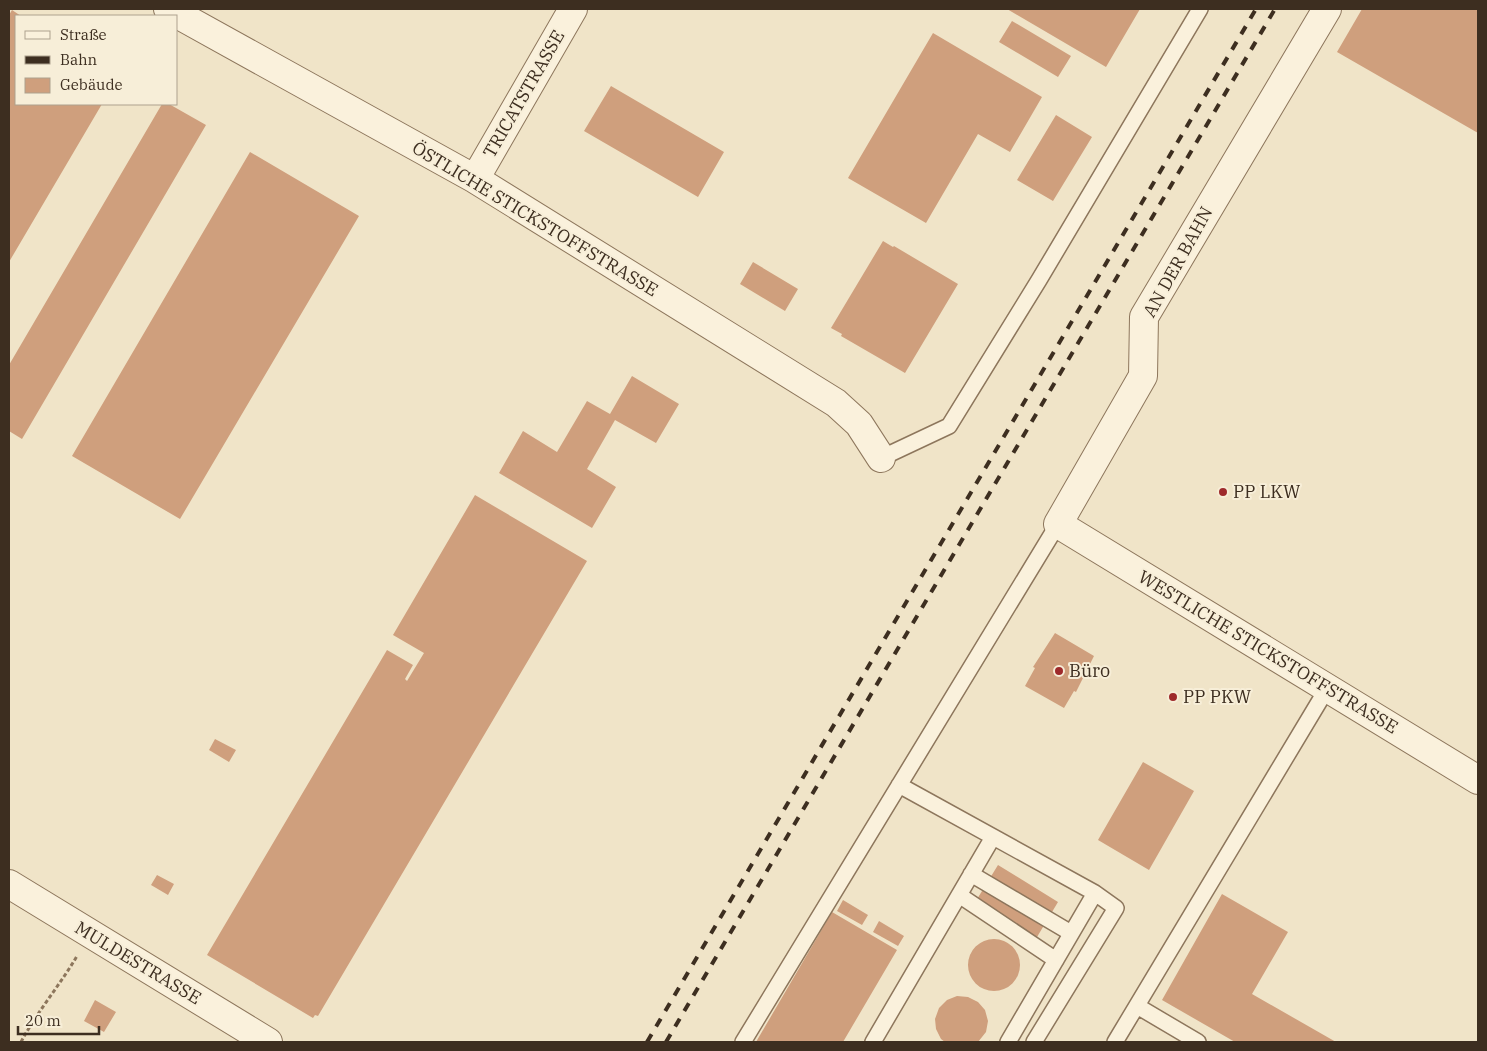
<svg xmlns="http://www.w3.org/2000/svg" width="1487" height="1051" font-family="'IBM Plex Serif',serif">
<rect width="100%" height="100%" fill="#f0e4c8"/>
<!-- building -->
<path fill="#cf9f7d" d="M1007,9H1140L1106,67Z
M1362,9H1478V133L1337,52Z
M12,10L21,16H16V104H102L9,262V15Z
M1012,21L1071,56L1058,77L999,42Z
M933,33L1042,97L1010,152L978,134L926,223L848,178Z
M611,86L724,152L698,197L584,131Z
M162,104H169L206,125L22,439L9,431V365Z
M1056,115L1092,137L1053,201L1017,180Z
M250,152L359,216L180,519L72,456Z
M883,241L893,247L894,246L958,284L905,373L841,336L842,334L831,328Z
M753,262L798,289L785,311L740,284Z
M632,376L679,404L656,443L615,420L587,469L616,487L592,528L499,473L523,431L557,452L587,401L610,414Z
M475,495L587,561L318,1016L315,1015L313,1018L207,955L387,650L413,665L405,679L407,681L424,653L393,635Z
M1055,633L1094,656L1076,692L1074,691L1064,708L1025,686L1035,668L1033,667Z
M215,739L236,750L229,762L209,750Z
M1143,762L1194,791L1149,870L1098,840Z
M998,865L1058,902L1031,947L971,909Z
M157,875L174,884L168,895L151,885Z
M1222,894L1288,932L1252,994L1336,1042H1235L1162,1000Z
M843,900L868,915L862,925L837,911Z
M832,912L897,950L843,1042H756Z
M879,921L904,936L898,946L873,932Z
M968 965a26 26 0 1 1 52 0a26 26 0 1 1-52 0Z
M957,996L968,997L978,1002L985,1010L988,1021L986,1032L978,1042H945L941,1039L936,1029L935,1019L939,1008L947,1000Z
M95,1000L116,1012L104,1032L84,1021Z"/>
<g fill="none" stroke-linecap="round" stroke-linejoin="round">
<!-- service casing -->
<g stroke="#8d765c" stroke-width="18">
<path id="service" d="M881,458L949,426L1039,280L1200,9
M899,785L1095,893L1008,1042
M971,874L1071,933
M959,895L1056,960
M1137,1006L1198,1042
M743,1042L1058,524
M873,1042L993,837
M1034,1042L1116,908L1095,893
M1115,1042L1328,687"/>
</g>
<!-- minor casing -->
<g stroke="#8d765c" stroke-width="30">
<path id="minor" d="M168,9L475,179L836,403L859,424L881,458
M1327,9L1144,317L1143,376L1058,524L1478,780
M475,179L573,9
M9,884L268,1042"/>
</g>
<!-- path -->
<path stroke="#8d765c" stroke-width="3" stroke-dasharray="4 2.5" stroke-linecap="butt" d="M21,1042C37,1012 60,985 77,956"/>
<!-- service -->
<use href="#service" stroke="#faf1dc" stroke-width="15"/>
<!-- minor -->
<use href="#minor" stroke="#faf1dc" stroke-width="28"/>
<!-- rail -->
<path stroke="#3d2e20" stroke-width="4" stroke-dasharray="9 9" stroke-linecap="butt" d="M647,1042L1256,9
M666,1042L1275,9"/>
</g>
<!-- markers -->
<g fill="#9e2a2b" stroke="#f7eed8" stroke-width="2">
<circle cx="1223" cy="492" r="5"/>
<circle cx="1059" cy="671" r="5"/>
<circle cx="1173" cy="697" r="5"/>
</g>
<g text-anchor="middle" stroke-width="4" stroke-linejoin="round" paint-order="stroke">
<!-- street labels -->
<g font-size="18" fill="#3d2e20" stroke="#f7eed8">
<text transform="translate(524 94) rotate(-60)" y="6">TRICATSTRASSE</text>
<text transform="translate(535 219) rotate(31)" y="6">ÖSTLICHE STICKSTOFFSTRASSE</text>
<text transform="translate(1178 262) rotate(-61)" y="6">AN DER BAHN</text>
<text transform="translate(1268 652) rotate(31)" y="6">WESTLICHE STICKSTOFFSTRASSE</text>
<text transform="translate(138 963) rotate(31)" y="6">MULDESTRASSE</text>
</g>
<!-- poi labels -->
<g font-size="18" fill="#3d2e20" stroke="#f7eed8" text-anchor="start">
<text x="1233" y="498">PP LKW</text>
<text x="1069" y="677">Büro</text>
<text x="1183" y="703">PP PKW</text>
</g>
</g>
<!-- border -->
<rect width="1487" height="1051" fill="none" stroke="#3d2e20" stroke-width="20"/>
<!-- legend -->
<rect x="15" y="15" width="162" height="90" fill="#f7eed8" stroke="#ada18e"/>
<rect x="25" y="31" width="25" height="8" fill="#faf1dc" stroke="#ada18e"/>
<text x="60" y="40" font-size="15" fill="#3d2e20">Straße</text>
<rect x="25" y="56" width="25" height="8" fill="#3d2e20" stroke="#ada18e"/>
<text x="60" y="65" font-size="15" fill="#3d2e20">Bahn</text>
<rect x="25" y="78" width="25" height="15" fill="#cf9f7d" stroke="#ada18e"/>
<text x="60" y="90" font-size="15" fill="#3d2e20">Gebäude</text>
<!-- scale -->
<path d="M18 1026v8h81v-8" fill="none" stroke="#3d2e20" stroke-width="2.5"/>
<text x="25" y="1026" font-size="15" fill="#3d2e20" stroke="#f7eed8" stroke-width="4" paint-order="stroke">20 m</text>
</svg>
